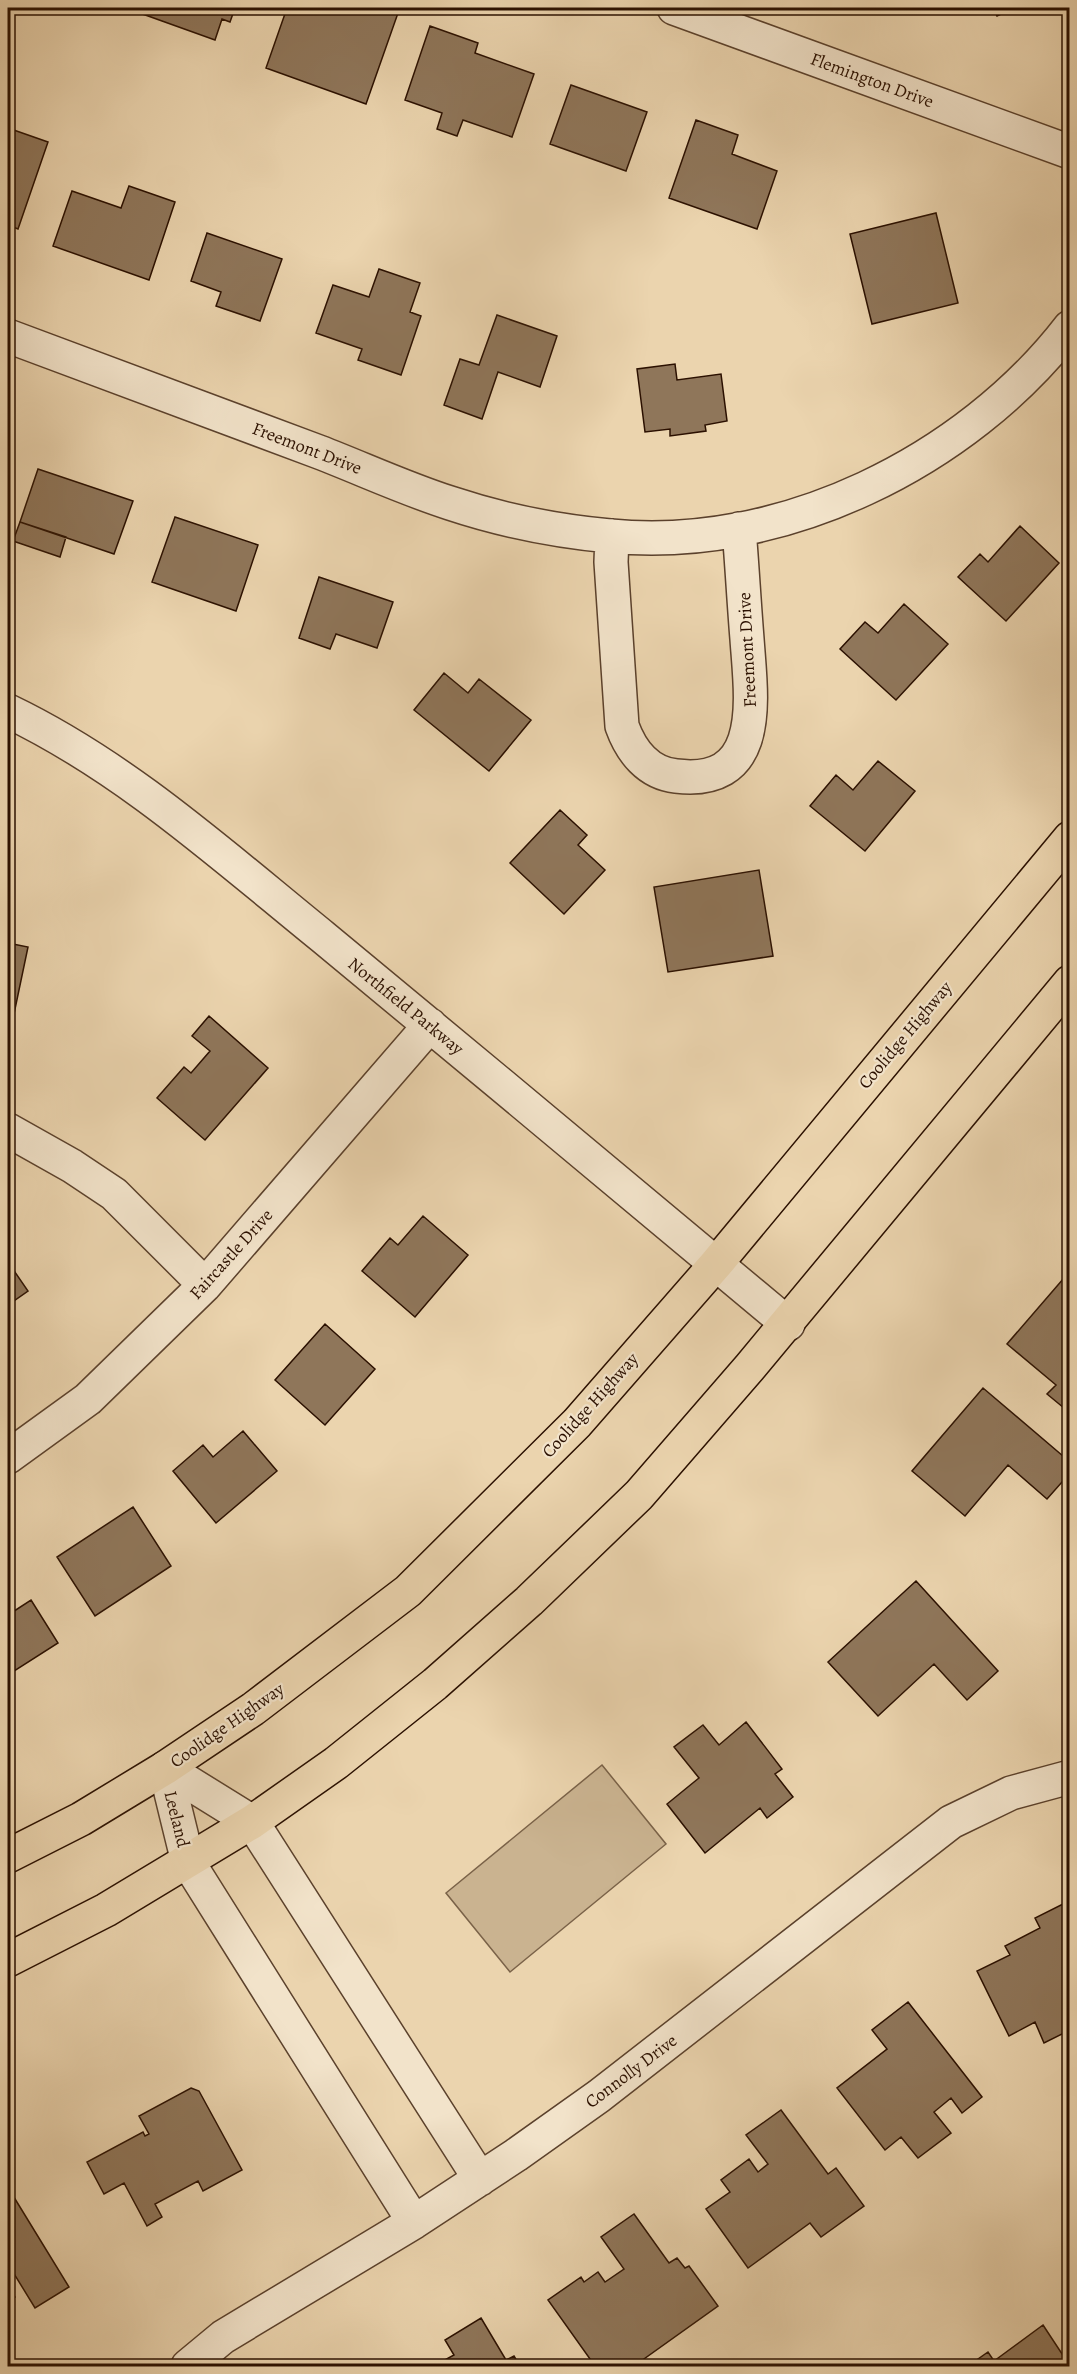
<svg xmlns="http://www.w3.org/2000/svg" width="1077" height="2374" font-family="Alegreya,serif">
<rect width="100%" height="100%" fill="#ebd4ae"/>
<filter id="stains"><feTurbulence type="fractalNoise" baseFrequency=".00333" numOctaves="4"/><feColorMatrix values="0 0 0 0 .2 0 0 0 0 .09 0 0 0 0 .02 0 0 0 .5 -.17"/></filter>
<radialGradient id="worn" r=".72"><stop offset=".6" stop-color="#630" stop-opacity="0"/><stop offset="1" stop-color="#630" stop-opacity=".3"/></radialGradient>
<!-- green -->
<path fill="#cab390" stroke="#7a6248" stroke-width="1.5" d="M602,1765L666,1844L510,1972L446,1893Z"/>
<!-- building -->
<path fill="#8f765a" stroke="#2b1000" stroke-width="1.5" d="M139,8H235L230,22L222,19L215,40L137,12Z
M287,8H383L398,13L366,104L266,68Z
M993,8H1014L997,16Z
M430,26L478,43L475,53L534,74L512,137L463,120L457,136L437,129L442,113L405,100Z
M571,85L647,112L626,171L550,144Z
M696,120L738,135L732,154L777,171L757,229L669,198Z
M8,128L48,142L18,229L8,225Z
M129,186L175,202L149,280L53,246L72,191L121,208Z
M936,213L958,303L872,324L850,234Z
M207,233L282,259L260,321L216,306L221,292L191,281Z
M379,269L420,283L410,312L421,316L401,375L358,360L362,349L316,333L333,285L369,297Z
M497,315L557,336L540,387L498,372L482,419L444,405L460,359L479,365Z
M675,364L677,380L721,374L727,421L705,425L706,431L670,436V429L645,432L637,369Z
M38,469L133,501L114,554L20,522Z
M175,517L258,545L236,611L152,582Z
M20,522L66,537L60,557L13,541Z
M1020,526L1059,563L1006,621L958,577L980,554L988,562Z
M319,577L393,602L377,648L336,634L330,649L299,638Z
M904,604L948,644L896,700L840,649L865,622L878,633Z
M444,673L468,693L479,679L531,720L489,771L414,710Z
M878,761L915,791L865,851L810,806L836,775L853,790Z
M560,810L587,835L578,845L605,870L564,914L510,863Z
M759,870L773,956L668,972L654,887Z
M8,943L28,947L14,1014L8,1013Z
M209,1016L268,1068L205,1140L157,1098L184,1067L191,1073L210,1051L192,1036Z
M423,1216L468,1255L415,1317L362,1271L390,1238L398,1245Z
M8,1262L28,1291L8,1305Z
M1070,1271V1413L1047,1394L1056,1385L1007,1344Z
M325,1324L375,1369L325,1425L275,1380Z
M983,1388L1070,1462V1473L1047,1499L1008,1465L965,1516L912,1471Z
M243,1431L277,1471L216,1523L173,1471L203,1445L213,1457Z
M133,1507L171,1566L95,1616L57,1557Z
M916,1581L998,1671L967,1700L934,1664L878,1716L828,1662Z
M31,1600L58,1643L8,1675V1615Z
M746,1722L782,1769L775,1774L793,1797L767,1818L760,1808L705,1853L667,1804L699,1778L674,1747L703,1725L719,1745Z
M1069,1901L1070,2005L1065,2007L1070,2015V2030L1044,2043L1035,2022L1009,2036L977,1971L1010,1955L1005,1946L1040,1928L1035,1918Z
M908,2002L982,2097L962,2113L951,2098L934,2112L951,2133L918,2158L901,2137L885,2150L837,2088L887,2049L872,2030Z
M191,2088L199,2091L242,2170L203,2191L198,2181L155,2204L162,2217L147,2226L124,2183L104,2194L87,2162L143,2132L145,2136L149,2134L139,2116Z
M781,2110L828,2174L836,2168L864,2206L821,2237L810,2223L748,2268L706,2209L730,2192L721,2180L749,2159L758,2172L768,2164L746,2135Z
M12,2194L69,2287L35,2308L13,2272L8,2276V2197Z
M634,2214L669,2263L677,2258L685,2268L689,2266L718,2306L634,2366H595L548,2300L581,2277L584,2282L598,2272L605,2282L624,2269L601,2237Z
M8,2285L15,2297L8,2302Z
M481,2318L506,2360L514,2356L520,2366H434L454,2355L445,2340Z
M1043,2325L1070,2366H968L988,2352L994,2361Z
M417,2360L421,2366H406Z"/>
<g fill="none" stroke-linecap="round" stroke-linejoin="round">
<!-- minor casing -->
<g stroke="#5b412c" stroke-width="36">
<path id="minor" d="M674,8L1070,152
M8,336C111,375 215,413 319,452C363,469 406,489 450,503C501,520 556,531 610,536C781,553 966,462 1070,327
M612,536L611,562L622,726C631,751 648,773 676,776C766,787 751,697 747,639C744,602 742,565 739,529
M8,711C125,767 223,856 323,937C479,1065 632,1195 788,1324
M8,1130L72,1166L114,1194L205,1285
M8,1457L88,1399L205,1285L430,1025
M165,1768L252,1822L480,2179
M165,1768L188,1862L414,2222
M188,2366L223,2337L414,2222L516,2155L599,2096L951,1822L1011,1793L1070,1777"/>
</g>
<!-- major casing -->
<g stroke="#2b1000" stroke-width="36">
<path id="major" d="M8,1856L81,1819L165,1768L253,1709L408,1591L577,1423L716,1264L1070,838
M8,1960L106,1910L252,1822L336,1763L435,1684L529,1601L639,1495L750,1367L1070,982"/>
</g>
<!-- minor -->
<use href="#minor" stroke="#f2e3ca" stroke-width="33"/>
<!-- major -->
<use href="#major" stroke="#ebd4ae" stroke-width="33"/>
</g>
<g text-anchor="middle" stroke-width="4.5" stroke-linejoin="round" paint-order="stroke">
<!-- street labels -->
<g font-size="18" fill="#2b1000" stroke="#f2e3ca">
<text transform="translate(872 80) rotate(20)" y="6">Flemington Drive</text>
<text transform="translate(307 448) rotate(21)" y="6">Freemont Drive</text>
<text transform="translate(747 650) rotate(-93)" y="6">Freemont Drive</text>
<text transform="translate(406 1006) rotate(39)" y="6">Northfield Parkway</text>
<text transform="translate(905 1035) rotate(-50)" y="6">Coolidge Highway</text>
<text transform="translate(231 1254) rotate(-48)" y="6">Faircastle Drive</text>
<text transform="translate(590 1405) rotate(-48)" y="6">Coolidge Highway</text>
<text transform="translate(227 1725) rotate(-35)" y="6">Coolidge Highway</text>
<text transform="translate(177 1819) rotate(76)" y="6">Leeland</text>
<text transform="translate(631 2071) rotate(-37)" y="6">Connolly Drive</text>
</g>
</g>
<!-- margin -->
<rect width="1077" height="2374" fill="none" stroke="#ebd4ae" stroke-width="30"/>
<rect x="9" y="9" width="1059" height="2356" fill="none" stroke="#2b1000" stroke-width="3"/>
<rect x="15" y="15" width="1047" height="2344" fill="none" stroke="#2b1000" stroke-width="1.5"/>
<rect width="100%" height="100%" filter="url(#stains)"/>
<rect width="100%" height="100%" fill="url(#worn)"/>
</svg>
